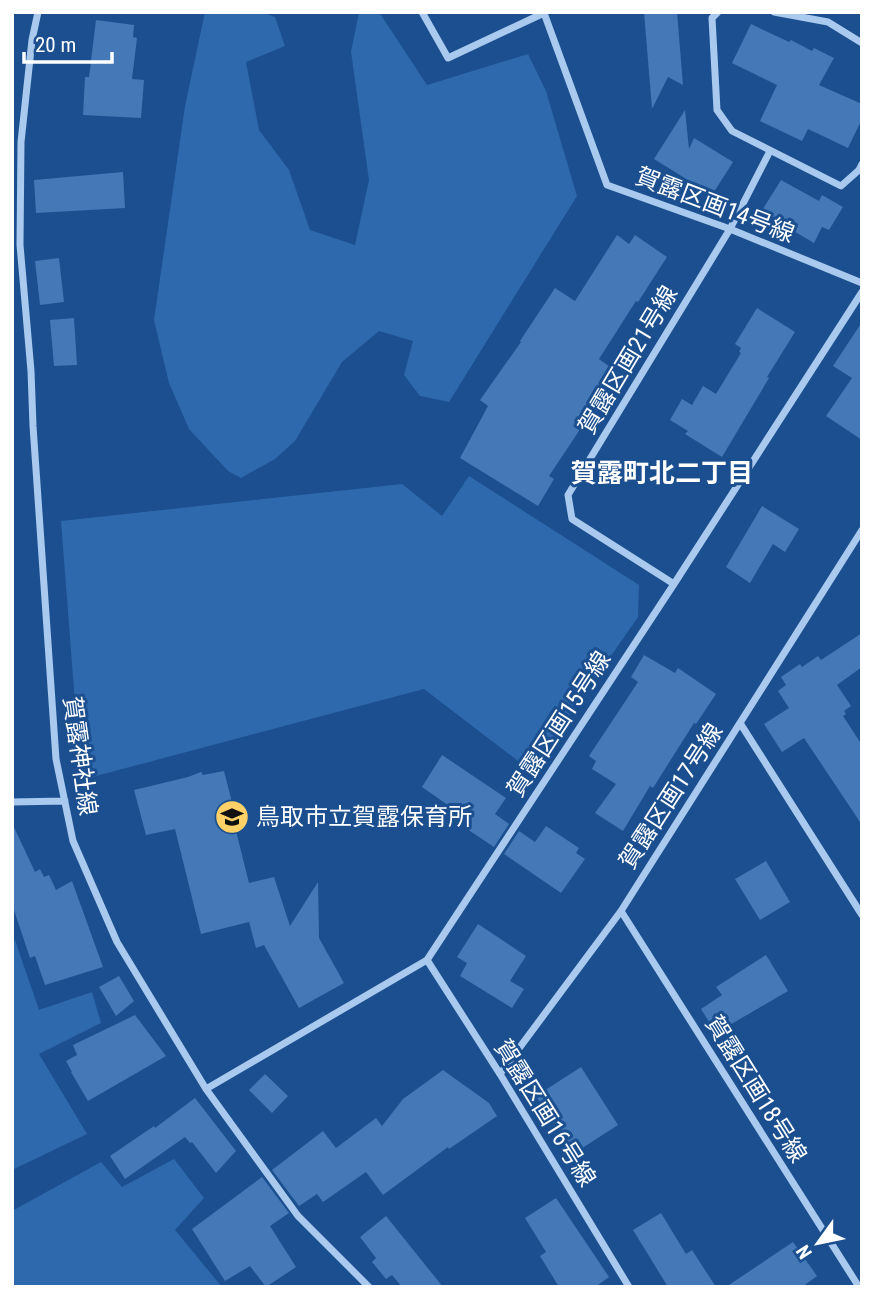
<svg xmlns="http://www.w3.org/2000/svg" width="874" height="1299" font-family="'Roboto Condensed','Noto Sans JP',sans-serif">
<rect width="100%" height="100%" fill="#1b4f8f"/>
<!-- green -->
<path fill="#2e69ad" d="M205,12H261L275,17L285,46L246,62L259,130L289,170L310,230L355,245L369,180L351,52L359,12H379L427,85L528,54L546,91L577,196L449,402L420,396L404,375L413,341L379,331L342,362L295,441L275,459L241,478L228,471L189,429L169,383L154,320L185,106Z
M469,476L639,585L638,617L531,771L424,689L81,780L61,521L402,484L442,516Z
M15,940L39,1010L92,992L101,1023L39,1054L87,1134L12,1170V941Z
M174,1159L204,1198L175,1230L222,1287H12V1211L101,1162L122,1187Z"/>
<!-- building -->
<path fill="#4478b7" d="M644,12H677L683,85L668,77L652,109Z
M96,20L134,25L133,37L137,38L132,79L144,80L141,118L83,115L85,77H89Z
M751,24L789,42L791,40L812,51L814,48L834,58L819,85L862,104V119L848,148L808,129L802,141L760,121L777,85L732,63Z
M685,110L689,149L694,138L733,162L712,195L654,159Z
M123,172L125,208L36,213L34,180Z
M781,180L819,201L822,195L843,207L829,230L822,227L814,243L761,212Z
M617,235L629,244L635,235L667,257L638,302L636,301L599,359L621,375L597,412L593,410L549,476L554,479L538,506L460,458L488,406L480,400L521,342L520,341L555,288L575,301Z
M59,258L64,302L40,305L35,261Z
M757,308L795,332L767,377L769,378L722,457L685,434L688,431L670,420L682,399L692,405L703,386L716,394L741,353L739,352L741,348L735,344Z
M74,318L77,365L54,366L50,320Z
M862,322V440L826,416L852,378L833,366Z
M762,506L799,529L785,552L773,544L750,583L726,567Z
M862,633V667L837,685L851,706L844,711L846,714L843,716L862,745V825L804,738L782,752L764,724L789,708L778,691L786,685L781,677L800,664L802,667L818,656L821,660Z
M644,655L675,673L678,668L716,694L696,724L694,723L653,788L650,786L623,831L595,813L616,784L592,769L596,761L589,756L638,682L631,677Z
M442,755L506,798L495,814L509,824L494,847L467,829L472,822L422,787Z
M224,771L234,810L231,811L249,883L274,877L290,926L318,882L319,938L344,983L299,1008L264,945L256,948L249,922L201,934L175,829L146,835L134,790L188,777L201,772L203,775Z
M12,823L35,872L40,869L44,877L49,875L56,890L72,881L103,967L45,985L35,956L30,958L12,904Z
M546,826L579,848L576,853L585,859L561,893L504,854L519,831L535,842Z
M766,861L790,902L760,920L735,879Z
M478,924L526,956L510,981L524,989L512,1008L460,976L467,963L457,957Z
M766,955L788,991L716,1033L701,1009L722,995L716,987Z
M119,976L134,1001L116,1016L99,987Z
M135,1015L166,1056L88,1101L71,1072H72L66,1061L77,1055L73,1045Z
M581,1067L618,1125L573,1154L536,1096Z
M443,1070L489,1103L497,1116L449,1149L448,1147L383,1195L366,1172L323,1202L317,1194L299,1206L272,1170L323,1131L336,1148L376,1118L382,1126L403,1099Z
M265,1074L288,1096L272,1113L249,1090Z
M195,1098L236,1151L216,1173L192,1142L190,1143L185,1137L125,1179L110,1156L154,1126L155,1128Z
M262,1177L289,1213L270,1226L296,1267L266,1287L250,1266L225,1281L192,1229Z
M556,1198L609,1277L595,1287H559L540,1256L546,1252L525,1218Z
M661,1213L686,1254L692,1250L716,1287H668L633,1230Z
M386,1216L443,1287H402L392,1275L386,1279L372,1262L376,1258L360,1237Z
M793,1242L817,1276L802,1287H726Z"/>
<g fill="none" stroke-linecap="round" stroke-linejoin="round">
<!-- minor -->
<path stroke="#a9c9ee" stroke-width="7" d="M38,12L32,40L21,142L20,245L31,371L33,426L56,759L73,841L117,942L206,1089L298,1216L369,1287
M422,12L448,58L544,13L607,185L730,229L862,283
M718,12L712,18L717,110L732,131L841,186L859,170L862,164
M774,12L828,22L862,43
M674,584L572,519L568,495L730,229L770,151
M740,723L862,915
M12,802L65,801
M621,911L859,1287
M427,960L500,1074L629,1287
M500,1074L621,911L862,530
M206,1089L427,960L674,584L862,292"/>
</g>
<!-- icons -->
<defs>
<g id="school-disc" transform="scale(1.75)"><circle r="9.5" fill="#ffd166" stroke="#1b4f8f"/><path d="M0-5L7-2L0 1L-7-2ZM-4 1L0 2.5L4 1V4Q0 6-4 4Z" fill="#111"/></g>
</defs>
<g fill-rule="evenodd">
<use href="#school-disc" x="232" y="817"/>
</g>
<g text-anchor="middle" stroke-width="6" stroke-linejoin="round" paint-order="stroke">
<!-- street labels -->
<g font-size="24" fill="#fff" stroke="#1b4f8f">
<text transform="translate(715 205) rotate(21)" y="8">賀露区画14号線</text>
<text transform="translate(628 360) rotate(-59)" y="8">賀露区画21号線</text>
<text transform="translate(559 724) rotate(-57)" y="8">賀露区画15号線</text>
<text transform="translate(80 756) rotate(82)" y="8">賀露神社線</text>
<text transform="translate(671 796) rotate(-57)" y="8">賀露区画17号線</text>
<text transform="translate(756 1089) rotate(58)" y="8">賀露区画18号線</text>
<text transform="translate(545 1113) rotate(58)" y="8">賀露区画16号線</text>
</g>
<!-- poi labels -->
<g font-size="24" fill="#fff" stroke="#1b4f8f" text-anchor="start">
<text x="256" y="825">鳥取市立賀露保育所</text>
</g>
<!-- neighbourhood labels -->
<g font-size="26" font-weight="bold" fill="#fff" stroke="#1b4f8f">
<text x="662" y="482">賀露町北二丁目</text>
</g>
</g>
<!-- border -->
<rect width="874" height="1299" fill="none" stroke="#ffffff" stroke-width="28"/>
<!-- north arrow -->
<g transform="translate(818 1243) rotate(237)" stroke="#1b4f8f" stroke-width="5" paint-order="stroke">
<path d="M0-5L12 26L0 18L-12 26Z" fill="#ffffff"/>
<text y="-10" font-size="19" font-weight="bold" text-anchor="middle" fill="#ffffff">N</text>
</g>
<!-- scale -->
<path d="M24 52v10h88v-10" fill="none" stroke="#ffffff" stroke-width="3.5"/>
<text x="35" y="52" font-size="21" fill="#ffffff" stroke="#1b4f8f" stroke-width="5" paint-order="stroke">20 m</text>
</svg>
